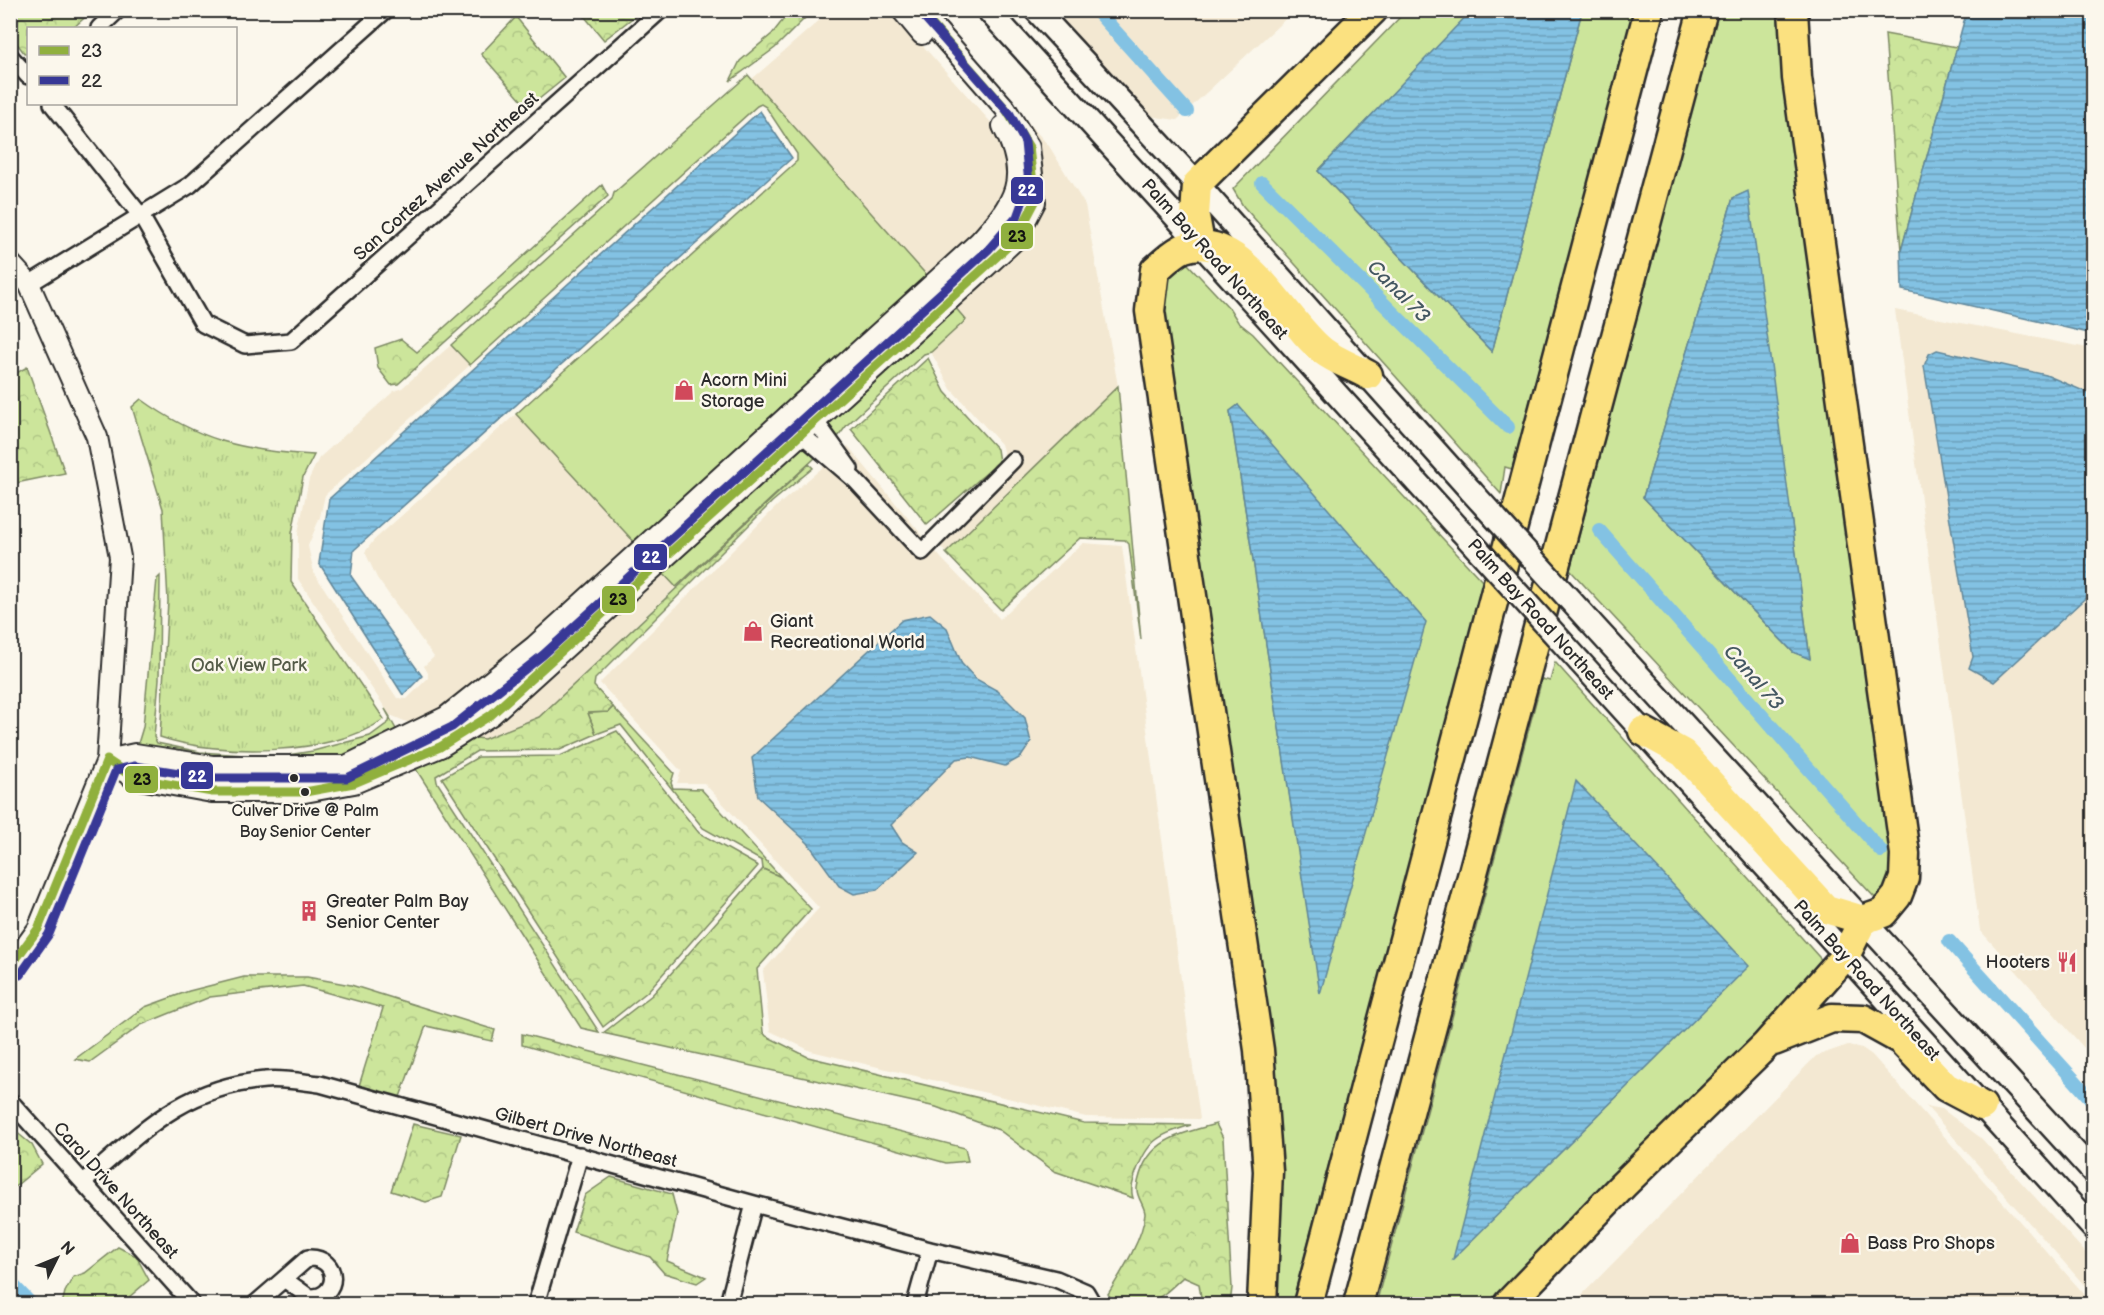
<svg xmlns="http://www.w3.org/2000/svg" width="2104" height="1315" font-family="'Balsamiq Sans',sans-serif">
<defs>
<pattern id="forest-crowns" width="20" height="18" patternUnits="userSpaceOnUse" patternTransform="scale(1.5)"><rect width="20" height="18" fill="#cce59b"/><path d="M2 6a3 3 0 1 1 6 0M12 15a3 3 0 1 1 6 0" fill="none" stroke="#afc586"/></pattern>
<pattern id="park-tufts" width="24" height="20" patternUnits="userSpaceOnUse" patternTransform="scale(1.5)"><rect width="24" height="20" fill="#cce59b"/><path d="M3 7l-1-3M5 7V3M7 7l1-3M15 17l-1-3M17 17v-4M19 17l1-3" fill="none" stroke="#afc586"/></pattern>
<pattern id="water-rules" width="6" height="5" patternUnits="userSpaceOnUse" patternTransform="scale(1.5)"><rect width="6" height="5" fill="#83c2e3"/><path d="M0 2.5h6" fill="none" stroke="#6b9eb8"/></pattern>
</defs>
<rect width="100%" height="100%" fill="#fbf7ec"/>
<filter id="ink" filterUnits="userSpaceOnUse"><feTurbulence type="fractalNoise" baseFrequency=".0167" numOctaves="2"/><feDisplacementMap in="SourceGraphic" scale="12" xChannelSelector="R" yChannelSelector="G"/><feConvolveMatrix kernelMatrix="1 2 1 2 8 2 1 2 1" color-interpolation-filters="sRGB"/></filter>
<g filter="url(#ink)">
<!-- built -->
<path fill="#f3e8d2" d="M830,11H892L994,126L1007,149L1010,180L1000,208L930,279L752,79Z
M1036,11H1294L1177,120L1142,115Z
M1014,107L1049,146L1085,205L1118,386L946,553L939,544L1024,460L1014,450L1005,459L1001,444L951,389L931,352L966,320L953,305L1041,205Z
M1895,310L2093,349V1058L1980,930Z
M451,345L470,365L325,495L320,517L308,546L314,573L397,698L407,699L428,678V673L424,666L434,657L377,578L365,552L374,540L516,414L636,544L472,691L414,725L390,715L298,579V533L309,479L319,458L394,391L402,388Z
M848,446L942,559L1000,619L1083,543L1122,546L1200,1119L1086,1117L811,1051L770,1031L763,971L819,908L704,783H677L681,771L600,683L777,506Z
M661,571L676,587L539,717L484,739L469,737Z
M1848,1045L1862,1048L1872,1055L2093,1304H1573L1816,1056Z
M1926,1106L1942,1109L1981,1138L2093,1261V1295Z"/>
<!-- green -->
<path fill="#cce59b" stroke="#7c8863" stroke-width="1.5" fill-rule="evenodd" d="M1406,11H1472L1318,171L1492,352L1582,11H1634L1512,469L1505,467L1501,494L1243,206L1233,189Z
M1717,11H1788L1893,876L1877,900L1570,570ZM1747,192L1810,658H1809L1793,652L1643,497L1733,198Z
M748,75L930,279L636,544L516,414L797,161V154L766,107L761,104L757,106L470,365L451,345L612,200L614,193Z
M1187,263L1230,309L1238,322L1253,334L1483,582L1292,1304H1269L1273,1255L1163,297C1167,281 1172,270 1187,263ZM1238,405L1320,991L1230,411Z
M953,305L966,320L931,352L924,354L847,425L838,437L825,421Z
M800,443L816,457L676,587L661,571Z
M1555,662L1827,966L1616,1172L1596,1205L1501,1304H1376L1542,679L1550,681Z
M613,707L674,773L671,783L673,788L701,789L781,877L763,869L762,861L703,828L621,725L596,734L588,713L608,712Z"/>
<!-- forest -->
<path fill="url(#forest-crowns)" stroke="#7c8863" stroke-width="1.5" d="M90,11L91,12L73,28H28V53L25,54L11,36V11Z
M580,11H630L635,16L604,40Z
M790,11H812L775,48L730,81L740,61L772,34Z
M516,17L565,78L528,108L481,54Z
M1885,34L1957,47L1901,251Z
M602,185L608,196L398,384L391,385L378,368L375,348L401,339L417,352Z
M928,358L945,392L997,449L999,462L927,525L851,429Z
M27,367L65,473L11,484V376Z
M1118,386L1141,640L1129,544L1125,540L1080,538L1001,610L946,553Z
M809,464L813,468L772,502L595,679L594,686L613,707L608,712L588,713L596,734L560,750L477,751L436,776L437,782L599,1032L581,1028L414,766L469,737L484,739L539,717Z
M617,731L699,833L758,866L647,992L603,1027L442,778L478,757L560,756Z
M763,869L781,877L811,909L757,969L763,1032L766,1036L808,1057L1084,1123L1191,1125C1157,1135 1147,1141 1135,1175C1133,1183 1130,1189 1133,1198L1054,1171L999,1130L936,1107L603,1033L652,995Z
M244,977H307L351,985L495,1030L492,1041L426,1026L400,1097L358,1089L383,1008L303,986L210,997L141,1025L90,1062L75,1059L145,1007L189,991Z
M522,1034L965,1148L968,1161L946,1163L522,1045Z
M413,1124L461,1135L442,1197L426,1202L391,1191Z
M1216,1124L1223,1138L1232,1288L1230,1304H1202L1199,1284L1183,1277C1155,1303 1154,1305 1115,1304L1108,1294C1121,1273 1143,1239 1145,1214C1145,1206 1136,1197 1137,1188C1144,1140 1177,1135 1216,1124Z
M15,1131L32,1145L42,1164L11,1190V1134Z
M611,1177L672,1194L677,1214L667,1261L706,1277L697,1283L664,1273L650,1257L573,1232L585,1195Z
M118,1247L136,1256L149,1280L121,1304H62L65,1292L73,1277L85,1273Z"/>
<!-- park -->
<path fill="url(#park-tufts)" stroke="#7c8863" stroke-width="1.5" d="M141,399C199,441 244,451 314,455L303,477L292,533L291,582L384,719C334,756 218,757 160,737L168,601L163,509L132,407Z
M160,576L159,679L154,737L157,743L200,752L275,757L313,751L370,736L389,722L390,717L385,709L398,733L345,758H213L137,747L143,727L157,579Z"/>
<!-- water -->
<path fill="url(#water-rules)" stroke="#608699" stroke-width="1.5" d="M1472,10L1582,11L1492,352L1318,171Z
M1967,10L2093,11V334L1902,290L1901,251Z
M760,111L792,158L354,550L351,576L422,676L403,695L319,563L329,499Z
M1748,191L1810,659L1793,652L1643,497L1733,198Z
M1937,350L2046,375L2093,395V591L1994,682L1969,668L1973,657L1924,366L1929,354Z
M1238,405L1426,622L1320,994L1230,411Z
M930,614L947,628L962,664L976,679L998,691L1025,718L1031,742L1021,757L1005,766L970,757L956,759L891,825L902,842L918,852L877,890L854,894L839,886L808,843L758,797L752,758L902,620Z
M1576,781L1749,966L1453,1259Z"/>
<g fill="none" stroke-linecap="round" stroke-linejoin="round">
<!-- canal -->
<path stroke="#83c2e3" stroke-width="14" d="M1096,10L1187,111
M1262,183L1508,427
M1599,530L1881,851
M1949,941L2094,1102
M10,1282L31,1304"/>
<!-- minor casing -->
<g stroke="#2b2b2b" stroke-width="20">
<path id="minor" d="M99,28L118,10
M10,56L28,76
M52,104L141,216L203,324L245,345L291,341L661,10
M29,284L190,185L386,10
M801,401L850,469
M786,415L800,433L855,480L922,552L1013,460
M10,1101L192,1304
M84,1182C143,1131 183,1087 265,1080C282,1078 302,1082 320,1084L754,1204L930,1250L1056,1279L1086,1292L1093,1304
M308,1258C340,1256 341,1299 309,1297L284,1279Z
M255,1304L284,1279
M536,1304L580,1155
M728,1304L754,1204
M915,1304L930,1250"/>
</g>
<!-- tertiary casing -->
<g stroke="#2b2b2b" stroke-width="24">
<path id="tertiary" d="M902,10L922,34
M10,263L29,284L97,437L120,557L107,760L38,929L10,968
M107,760L134,778L212,792H305L354,783L440,747L491,715L980,272L1015,240L1035,202L1029,147L1005,108L919,10
M107,760L135,754L212,766H346L446,717L535,646L979,242C1015,202 1031,179 1003,126"/>
</g>
<!-- secondary casing -->
<g stroke="#2b2b2b" stroke-width="27">
<path id="secondary" d="M988,10L1461,531
M1036,10L1197,184L1471,491
M1590,622L2094,1173
M1580,662L2094,1229"/>
</g>
<!-- motorway casing -->
<g stroke="#2b2b2b" stroke-width="33">
<path id="motorway" d="M1200,244L1195,216L1197,184L1373,10
M1643,731L1683,753L1826,909L1863,920L1883,913L1897,896L1904,878L1905,854L1797,78L1793,10
M1774,1041L1832,1018L1863,1019L1901,1040L1946,1087L1982,1106
M1262,1304L1268,1171L1259,1050L1150,311L1155,270C1163,263 1174,252 1184,248C1242,227 1285,322 1323,351C1336,361 1354,367 1368,375
M1308,1304L1649,10
M1358,1304L1703,10
M1508,1304L1623,1185L1766,1045L1845,956L1863,920"/>
</g>
<!-- minor -->
<use href="#minor" stroke="#fbf7ec" stroke-width="15"/>
<!-- tertiary -->
<use href="#tertiary" stroke="#fbf7ec" stroke-width="20"/>
<!-- secondary -->
<use href="#secondary" stroke="#fbf7ec" stroke-width="22"/>
<!-- motorway -->
<use href="#motorway" stroke="#fbe180" stroke-width="28"/>
<!-- secondary-bridge casing -->
<g stroke="#2b2b2b" stroke-width="27" stroke-linecap="butt">
<path id="secondary-bridge" d="M1471,491L1590,622
M1461,531L1580,662"/>
</g>
<!-- secondary-bridge -->
<use href="#secondary-bridge" stroke="#fbf7ec" stroke-width="22"/>
<!-- bus-1 casing -->
<g stroke="#fbf7ec" stroke-width="14">
<path id="bus-1" d="M10,967L38,929L107,760L134,778L212,792H305L354,783L440,747L491,715L1015,240L1035,202L1029,147L1005,108L919,10"/>
</g>
<!-- bus-2 casing -->
<g stroke="#fbf7ec" stroke-width="14">
<path id="bus-2" d="M20,975L49,934L116,770L135,766L211,778H347L452,727L543,655L988,250L1017,217L1029,184L1025,142L1010,114L918,10"/>
</g>
<!-- bus-1 -->
<use href="#bus-1" stroke="#90b03e" stroke-width="9"/>
<!-- bus-2 -->
<use href="#bus-2" stroke="#373896" stroke-width="9"/>
</g>
</g>
<!-- icons -->
<defs>
<g id="shop-bare" transform="scale(1.62)"><path d="M-5-2.5h2.3a2.7 3.5 0 0 1 5.4 0H5L5.5 6h-11ZM-1.5-2.5h3a1.5 2.3 0 0 0-3 0Z" fill="#d1495b" stroke="#fbf7ec" stroke-width="2.5" paint-order="stroke"/></g>
<g id="building-bare" transform="scale(1.62)"><path d="M-4-6H4V6H1V3H-1V6H-4ZM-2.5-4.3h1.7v1.8h-1.7ZM.8-4.3h1.7v1.8H.8ZM-2.5-1h1.7V.8h-1.7ZM.8-1h1.7V.8H.8Z" fill="#d1495b" stroke="#fbf7ec" stroke-width="2.5" paint-order="stroke"/></g>
<g id="restaurant-bare" transform="scale(1.62)"><path d="M-5-6h1v4h1v-4h1v4h1v-4h1v5L-1.5 .5V6h-2V.5L-5-1ZM5-6V6H3V1.5H1.5Q1.5-4 5-6Z" fill="#d1495b" stroke="#fbf7ec" stroke-width="2.5" paint-order="stroke"/></g>
</defs>
<g fill-rule="evenodd">
<use href="#shop-bare" x="684" y="390"/>
<use href="#shop-bare" x="753" y="631"/>
<use href="#building-bare" x="309" y="911"/>
<use href="#restaurant-bare" x="2067" y="962"/>
<use href="#shop-bare" x="1850" y="1243"/>
</g>
<!-- markers -->
<g fill="#2b2b2b" stroke="#fbf7ec" stroke-width="2">
<circle cx="294" cy="778" r="5"/>
<circle cx="305" cy="792" r="5"/>
</g>
<g text-anchor="middle" stroke-width="5" stroke-linejoin="round" paint-order="stroke">
<!-- bus labels -->
<g font-size="16" fill="#2b2b2b" stroke="#fbf7ec">
<text x="305" y="816">Culver Drive @ Palm<tspan x="305" dy="21">Bay Senior Center</tspan></text>
</g>
<!-- street labels -->
<g font-size="18" fill="#2b2b2b" stroke="#fbf7ec">
<text transform="translate(446 176) rotate(-42)" y="6">San Cortez Avenue Northeast</text>
<text transform="translate(1215 259) rotate(48)" y="6">Palm Bay Road Northeast</text>
<text transform="translate(1541 619) rotate(48)" y="6">Palm Bay Road Northeast</text>
<text transform="translate(1867 980) rotate(48)" y="6">Palm Bay Road Northeast</text>
<text transform="translate(586 1137) rotate(15)" y="6">Gilbert Drive Northeast</text>
<text transform="translate(116 1190) rotate(48)" y="6">Carol Drive Northeast</text>
</g>
<!-- poi labels -->
<g font-size="18" fill="#2b2b2b" stroke="#fbf7ec" text-anchor="start">
<text x="701" y="386">Acorn Mini<tspan x="701" dy="21">Storage</tspan></text>
<text x="770" y="627">Giant<tspan x="770" dy="21">Recreational World</tspan></text>
<text x="326" y="907">Greater Palm Bay<tspan x="326" dy="21">Senior Center</tspan></text>
<text x="2050" y="968" text-anchor="end">Hooters</text>
<text x="1867" y="1249">Bass Pro Shops</text>
</g>
<!-- park labels -->
<g font-size="18" fill="#535a47" stroke="#fbf7ec">
<text x="249" y="671">Oak View Park</text>
</g>
<!-- water labels -->
<g font-size="20" font-style="italic" fill="#455862" stroke="#fbf7ec">
<text transform="translate(1399 291) rotate(45)" y="7">Canal 73</text>
<text transform="translate(1754 677) rotate(49)" y="7">Canal 73</text>
</g>
</g>
<g stroke="#fbf7ec" stroke-width="2">
<rect x="1010" y="176" width="34" height="29" rx="6" fill="#373896"/>
<rect x="1000" y="222" width="34" height="28" rx="6" fill="#90b03e"/>
<rect x="633" y="543" width="35" height="28" rx="6" fill="#373896"/>
<rect x="601" y="585" width="35" height="29" rx="6" fill="#90b03e"/>
<rect x="180" y="761" width="34" height="29" rx="6" fill="#373896"/>
<rect x="124" y="765" width="35" height="29" rx="6" fill="#90b03e"/>
</g>
<g font-size="16" text-anchor="middle" font-weight="bold" fill="#fff">
<text x="1027" y="196">22</text>
<text x="651" y="563">22</text>
<text x="197" y="782">22</text>
</g>
<g font-size="16" text-anchor="middle" font-weight="bold" fill="#111">
<text x="1017" y="242">23</text>
<text x="618" y="605">23</text>
<text x="142" y="785">23</text>
</g>
<!-- margin -->
<rect width="2104" height="1315" fill="none" stroke="#fbf7ec" stroke-width="36"/>
<rect x="18" y="18" width="2068" height="1279" fill="none" stroke="#2b2b2b" stroke-width="2" filter="url(#ink)"/>
<!-- legend -->
<rect x="27" y="27" width="210" height="78" fill="#fbf7ec" stroke="#a8a59f" stroke-width="1.5"/>
<rect x="39" y="46" width="30" height="9" fill="#90b03e" stroke="#a8a59f" stroke-width="1.5"/>
<text x="81" y="57" font-size="18" fill="#2b2b2b">23</text>
<rect x="39" y="76" width="30" height="9" fill="#373896" stroke="#a8a59f" stroke-width="1.5"/>
<text x="81" y="87" font-size="18" fill="#2b2b2b">22</text>
<!-- north arrow -->
<g transform="translate(57 1258) rotate(47)" stroke="#fbf7ec" stroke-width="4.5" paint-order="stroke">
<path d="M0-4.5L10 22L0 15L-10 22Z" fill="#2b2b2b"/>
<text y="-9" font-size="16" font-weight="bold" text-anchor="middle" fill="#2b2b2b">N</text>
</g>
</svg>
